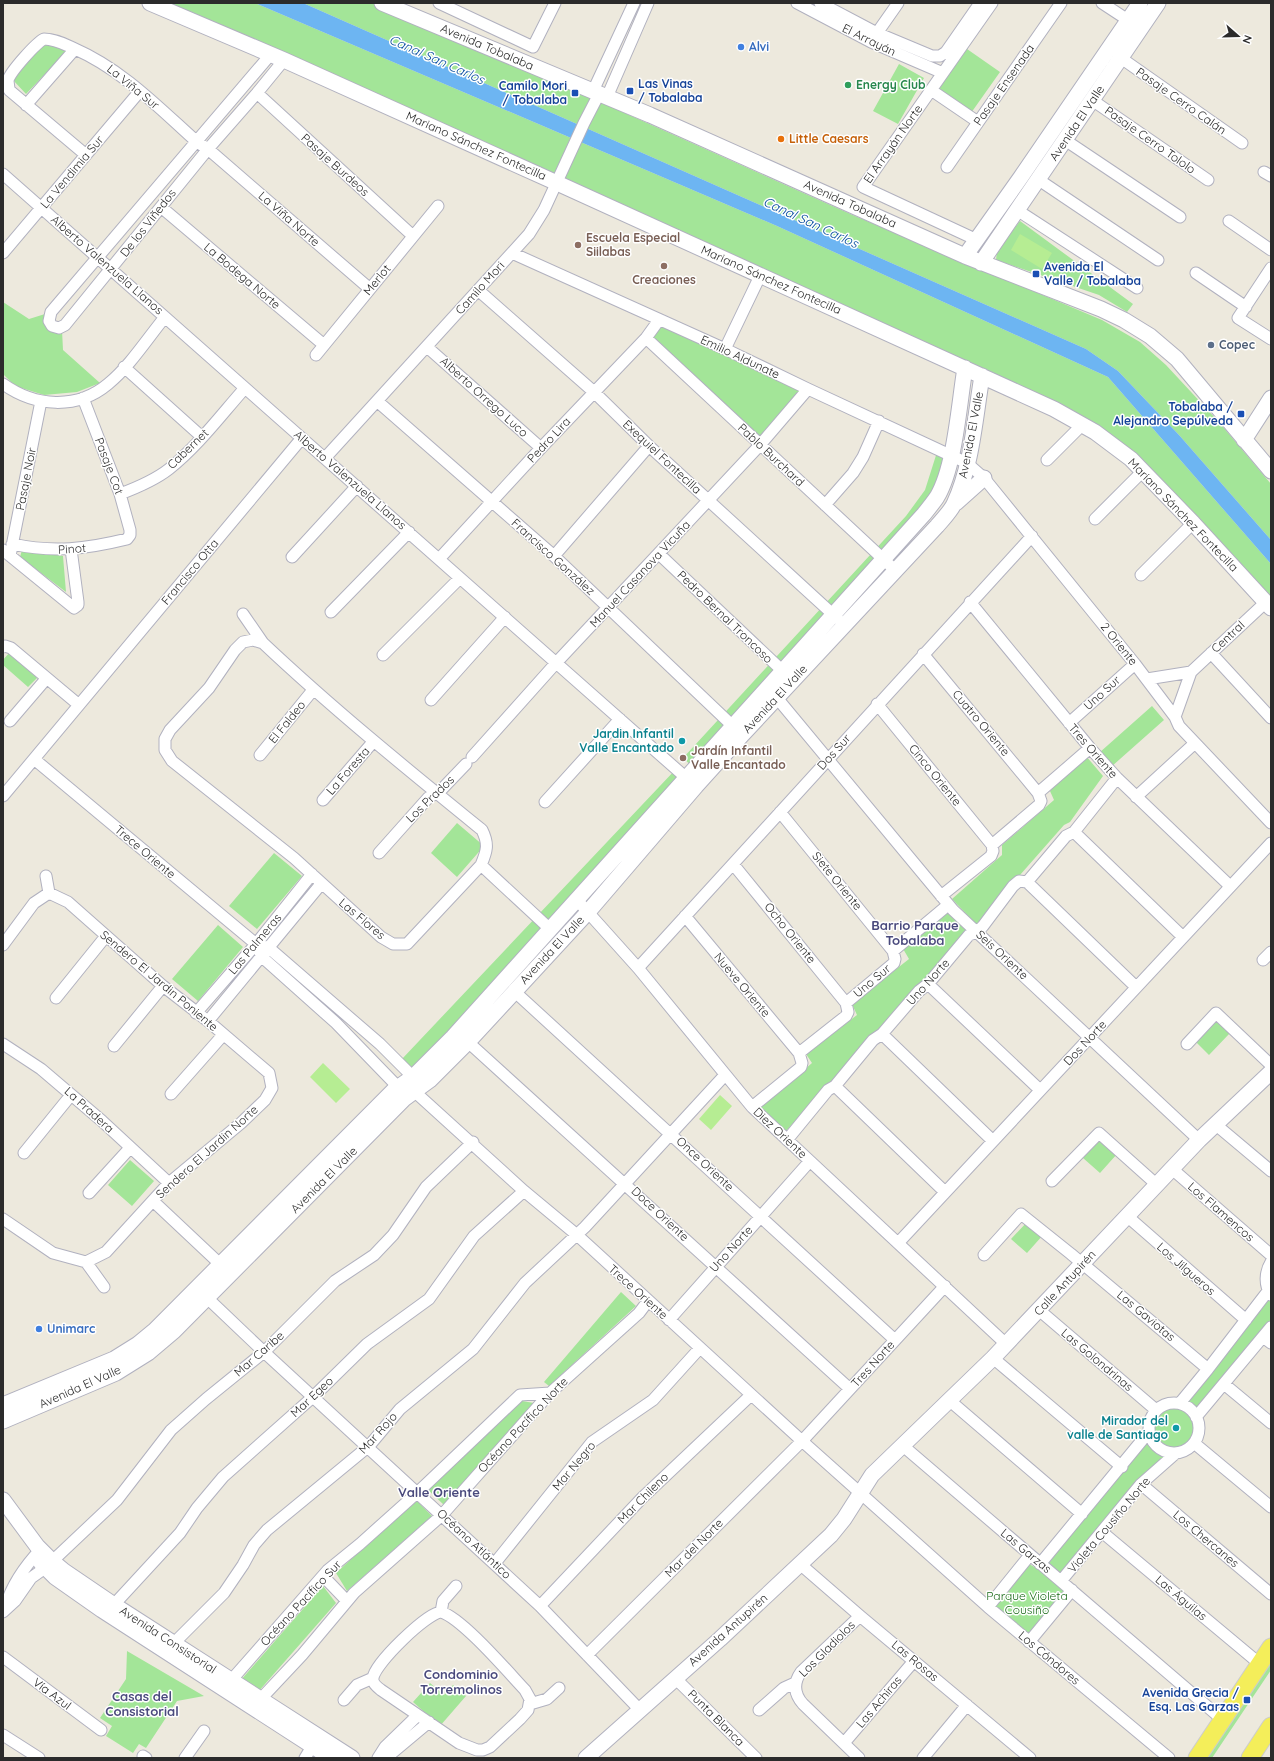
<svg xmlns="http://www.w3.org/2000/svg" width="1274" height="1761" font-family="Quicksand,sans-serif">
<rect width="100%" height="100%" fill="#ede9dd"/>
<!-- green -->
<path fill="#a3e598" d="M157,3H255L777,226L1108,377L1271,564V601L1097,426Z
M303,3H379L855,216L1102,320L1140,342L1166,365L1218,421L1271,484V540L1179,435L1118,371L1086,349Z
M49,44L67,51L26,94L13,80L41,47Z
M967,49L1000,72L971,113L938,90Z
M899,64L924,78L898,124L873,111Z
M1020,221L1133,304L1127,312L1099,295L996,260L997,251Z
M3,302L29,319L45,314L62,330L63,350L100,383L77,392L44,395L15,386L3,374Z
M659,320L808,389L760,445L646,338Z
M938,449L951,455L937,496L694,768L683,758L906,516L925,490Z
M22,550L63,556L66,592L20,557Z
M9,653L37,678L28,687L3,665V660Z
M1152,706L1164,720L1111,767L1099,753Z
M1086,756L1103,776L1070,822L1064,825L1020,875L1013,878L977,925L952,899L1002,855V845L1054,800L1050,791Z
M676,769L686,778L414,1070L402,1059Z
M457,823L484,846L457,877L431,853Z
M274,853L302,876L257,929L229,906Z
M946,910L968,932L785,1132L761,1107L812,1063L806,1054L857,1015L852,1004L909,959L902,947Z
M218,925L243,947L198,1001L172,979Z
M1215,1019L1230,1033L1209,1055L1195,1041Z
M1100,1139L1117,1154L1100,1173L1083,1158Z
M130,1160L154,1181L132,1206L108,1185Z
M1028,1221L1043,1235L1027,1253L1011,1239Z
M1271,1290V1325L1194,1418C1199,1435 1192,1448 1174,1451L1057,1582L1066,1591L1029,1639L992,1608L1029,1564L1038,1569L1152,1432C1150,1415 1162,1405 1179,1406Z
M621,1292L636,1306L549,1386L544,1382Z
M522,1401L534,1403L444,1505L427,1489Z
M416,1500L432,1516L347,1591L336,1573Z
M323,1586L336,1603L258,1692L240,1681Z
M127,1651L204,1696L177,1701L146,1748L139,1744L133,1753L106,1736L112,1726L100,1718L126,1679Z
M1271,1659V1670L1212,1758H1205Z
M430,1683L444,1695L453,1685L466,1696L440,1726L413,1702Z"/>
<!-- pitch -->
<path fill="#b6ed93" d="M1020,234L1052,253L1042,269L1011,250Z
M323,1063L350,1089L336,1103L310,1077Z
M720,1095L732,1106L711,1130L699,1119Z"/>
<!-- water -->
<path fill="#6db5f2" d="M255,3H303L1086,349L1118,371L1179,435L1271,540V564L1108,377L777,226Z"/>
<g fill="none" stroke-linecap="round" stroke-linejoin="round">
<!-- street casing -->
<g stroke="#b1b1bf" stroke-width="13">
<path id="street" d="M439,3L533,47L555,3
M797,3L871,42L943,73
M820,3L877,33L932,56H940L946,52L980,3
M1102,3L1134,24
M877,33L898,3
M271,54L51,312L49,321L52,326L59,328L65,325L208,149L257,93L284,60
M1121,58L1242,143
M931,90L978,122
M593,91L634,3
M257,93L413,236
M607,97L648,3
M1092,100L1208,180
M26,105L75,49
M1065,140L1180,217
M86,155L9,90C9,86 8,83 8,80C11,71 36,43 44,39C55,39 64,44 73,48C123,70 157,106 197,142L208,149L370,289
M947,167L1061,3
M1264,172L1271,176
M3,174L692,783
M1039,180L1158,260
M161,207L324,345
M1017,210L1137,288
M1229,221L1271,250
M977,240L863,187L992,3
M3,253L140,91
M512,253L725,349L808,389L967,463L984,478L1135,664L1175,717L1179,726L1271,823
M1271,268L1238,318L1271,339
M1196,273L1246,307
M478,290L594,392L649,446L838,619
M646,338L896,571
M427,347L541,448
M725,349L760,276
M316,355L438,206
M124,367L202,437
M3,384C35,407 77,410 108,384C130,366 147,339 165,317
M377,401L554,556L738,731
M325,458L529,234L544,210L584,123L599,94
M1047,460L1083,424
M120,494C136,488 155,480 169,469C198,446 221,415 245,388
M825,505L853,473L863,457L879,421
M1095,519L1143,471
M12,544C54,553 86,549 127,539L130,535V530L120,494L83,398
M3,550L74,608L78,605V602L71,549
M659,554L788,676
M10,556L41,401
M554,556L649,446
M292,557L357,486
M439,559L541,448L646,338L659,320
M1141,575L1193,523
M970,602L1090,748L1117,778L1230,886
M331,612L409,532
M243,614L263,643
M253,640L263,643C333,709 407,769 482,830C489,844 487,851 481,865L407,944H393L381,937L294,858L172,761L165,750V739L170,730L209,688L235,650L243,642Z
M3,647L5,646L11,648L79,705
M1211,653L1271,718
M923,654L1038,793L1041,801L1039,805L992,845
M383,655L460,578
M1147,679L1191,672
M777,698L953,910L1199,1140
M431,700L505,617
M877,704L992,845
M1175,717L1191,672L1266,602
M10,721L46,679
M1069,723L1135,664
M260,755L313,690
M472,757L556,663L760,445L808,389
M34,759L256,944L262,957L336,1023L398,1087L415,1092L524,1191L577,1235L802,1441L988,1607L1169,1758
M1038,793L1090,748
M3,796L302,438
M1136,797L1195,743
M323,800L373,742
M545,802L620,719
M780,812L893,951L895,959L894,963L846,1003
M1074,832L1183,937
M379,853L428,798L442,789L466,764
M733,864L846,1003L848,1012L846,1016L799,1053
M481,865L550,929
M46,876L49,893L68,902L163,986L208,1021L269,1073L272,1088L265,1100L241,1123L169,1183L106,1252L86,1262
M1027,882L1136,987
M1027,882L1066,836L1074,832L1117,778
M941,896L991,856L993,851L992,845
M577,900L638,968L752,1107L1006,1344
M685,916L799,1053L802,1063L801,1067L752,1107
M256,944L269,948L380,1044L413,1077L414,1083
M3,945L34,903L49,893
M893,951L948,905
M1263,960L1271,952
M638,968L1032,536
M928,984L1040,1090
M514,991L895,1340
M56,998L106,936
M196,1013L256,944L312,874
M208,1021L321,884
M882,1034L993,1141
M468,1042L850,1389
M3,1044L41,1069L102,1121L169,1183
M1187,1044L1216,1013L1271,1065
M114,1046L163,986
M835,1086L945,1192
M171,1094L223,1035
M1215,1124L1271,1171
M787,1140L828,1090L835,1086L873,1040L882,1034L919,991L928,984L969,935L977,932L983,926L1013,886L1019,881L1027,882
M24,1153L71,1095
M1171,1168L1271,1255
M1052,1181L1099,1133L1156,1184
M89,1193L130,1148
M153,1201L220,1264
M1127,1216L1246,1320
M3,1219L53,1253L86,1262L104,1287
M899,1242L1271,843
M984,1255L1021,1214L1071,1254L1208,1369
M1271,1262C1265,1272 1264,1285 1271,1295
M202,1293L264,1352L540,1606L639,1709
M1039,1310L1156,1410
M669,1320L810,1161
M1263,1337L1271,1343
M993,1358L1122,1467
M1224,1384L1271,1423
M949,1400L1082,1514
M1149 1428a25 25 0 1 1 50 0a25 25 0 1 1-50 0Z
M1180,1403L1208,1369L1268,1291
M1196,1417L1271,1327
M1194,1443L1271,1507
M902,1445L1223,1720
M1141,1484L1271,1594
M1102,1532L1260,1664
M495,1563L592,1442L653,1400L700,1348
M800,1564L860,1616L1030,1758
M1040,1564L1148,1433
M323,1576L347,1601
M1061,1581L1141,1484L1175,1454
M540,1606L642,1498L751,1395
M988,1607L1030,1555
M5,1608C11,1586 25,1566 41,1549
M109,1610L180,1533L197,1508L223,1477L314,1396L367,1344L429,1299L474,1236L524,1191
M3,1612L15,1601L31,1578L45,1568L117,1500L171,1430L206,1399L264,1352L335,1281L374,1255L393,1235L426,1187L473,1142
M441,1612C462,1618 508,1672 525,1690L530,1699L528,1710L520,1719L490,1747L483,1750H477L459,1743L381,1690C377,1687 372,1683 373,1678C375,1663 427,1613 441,1612Z
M441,1612L443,1601L456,1586
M1029,1642L1072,1590
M171,1649L174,1643L224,1593L243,1565L254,1545L267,1530L369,1446L400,1409L473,1349L525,1283L585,1227L725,1075
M587,1655L802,1441L945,1286
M3,1657L101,1730
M675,1678L756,1758
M227,1685L328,1570L360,1544L418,1492L520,1395L550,1393
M344,1700L357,1685L373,1678
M256,1704L302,1655L354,1593L442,1515L550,1393L639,1313L648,1301
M530,1704L547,1699L559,1688
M759,1710L784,1688L795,1683
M3,1735L39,1758
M844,1743L914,1661
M143,1756L146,1758
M185,1758L204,1731
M305,1758L316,1740
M378,1758L385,1747L418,1715
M386,1758L429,1722
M859,1758L803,1704C794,1694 793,1683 801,1672L860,1616
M923,1758L967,1705"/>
</g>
<!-- secondary casing -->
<g stroke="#b1b1bf" stroke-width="17">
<path id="secondary" d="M150,3L284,60L557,183L1054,409L1095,432L1131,459L1193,523L1271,608
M382,3L650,115L965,256L1101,309L1124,320L1150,336L1177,359L1271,471
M965,256L1021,177L1140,3
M981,263L1158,3
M1244,440L1271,398
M956,503L984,478
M3,1405L114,1359L138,1344L155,1330L393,1091L413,1077L453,1037L924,514C928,509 933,503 937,497C955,467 959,404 965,368
M3,1421L116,1373L148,1353L174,1331L404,1099L430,1080L468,1042L588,912L696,786L742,735L937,526C943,519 950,512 954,504C972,466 975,417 982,376
M3,1500L37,1546L52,1561L64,1571L114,1605L352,1758
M41,1563L55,1577L102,1610L331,1758
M586,1758L720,1639L831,1535L844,1519L872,1475L993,1358L1199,1140L1271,1072"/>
</g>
<!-- primary casing -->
<g stroke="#ccc" stroke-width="19">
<path id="primary" d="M1197,1758L1271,1647
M1250,1758L1271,1726"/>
</g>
<!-- street -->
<use href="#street" stroke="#fff" stroke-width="11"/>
<!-- secondary -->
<use href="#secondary" stroke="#fff" stroke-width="15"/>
<!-- primary -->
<use href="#primary" stroke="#f4ee5a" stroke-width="17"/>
</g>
<!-- markers -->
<g fill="#3f7fe0" stroke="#fff" stroke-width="1.5">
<circle cx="741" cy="47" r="4"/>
<circle cx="39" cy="1329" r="4"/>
</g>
<circle fill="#2e9e5b" stroke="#fff" stroke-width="1.5" cx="848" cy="85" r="4"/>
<g fill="#1a4fb4" stroke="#fff" stroke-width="1.5">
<rect x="626" y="87" width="8" height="8" rx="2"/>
<rect x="571" y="89" width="8" height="8" rx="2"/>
<rect x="1032" y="270" width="8" height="8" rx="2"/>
<rect x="1237" y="410" width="8" height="8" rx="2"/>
<rect x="1243" y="1696" width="8" height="8" rx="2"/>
</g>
<circle fill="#e8710a" stroke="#fff" stroke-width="1.5" cx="781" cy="139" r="4"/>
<g fill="#8d6e63" stroke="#fff" stroke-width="1.5">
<circle cx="578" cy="245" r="4"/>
<circle cx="664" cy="266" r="4"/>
<circle cx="683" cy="758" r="4"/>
</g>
<circle fill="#5c6f8a" stroke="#fff" stroke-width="1.5" cx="1211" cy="345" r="4"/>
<g fill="#0f9aa8" stroke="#fff" stroke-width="1.5">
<circle cx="682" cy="741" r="4"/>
<circle cx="1176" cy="1428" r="4"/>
</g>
<g text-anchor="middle" stroke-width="3" stroke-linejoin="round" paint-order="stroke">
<!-- street labels -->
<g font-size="12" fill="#2b2b2b" stroke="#fff">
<text transform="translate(869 40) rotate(26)" y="4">El Arrayán</text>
<text transform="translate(487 47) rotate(23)" y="4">Avenida Tobalaba</text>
<text transform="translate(1004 85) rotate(-55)" y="4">Pasaje Ensenada</text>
<text transform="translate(133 87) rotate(39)" y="4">La Viña Sur</text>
<text transform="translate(1181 101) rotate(35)" y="4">Pasaje Cerro Calán</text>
<text transform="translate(1077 123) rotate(-56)" y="4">Avenida El Valle</text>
<text transform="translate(1150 140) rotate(35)" y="4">Pasaje Cerro Tololo</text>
<text transform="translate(893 144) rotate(-55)" y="4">El Arrayán Norte</text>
<text transform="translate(476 146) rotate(24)" y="4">Mariano Sánchez Fontecilla</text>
<text transform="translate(335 165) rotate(42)" y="4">Pasaje Burdeos</text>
<text transform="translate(72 172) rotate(-50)" y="4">La Vendimia Sur</text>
<text transform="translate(850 204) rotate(24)" y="4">Avenida Tobalaba</text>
<text transform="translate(289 219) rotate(41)" y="4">La Viña Norte</text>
<text transform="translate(148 223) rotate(-52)" y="4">De los Viñedos</text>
<text transform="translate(107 265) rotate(41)" y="4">Alberto Valenzuela Llanos</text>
<text transform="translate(242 276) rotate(40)" y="4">La Bodega Norte</text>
<text transform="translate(377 280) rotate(-51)" y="4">Merlot</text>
<text transform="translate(771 280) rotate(24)" y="4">Mariano Sánchez Fontecilla</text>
<text transform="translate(480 288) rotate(-48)" y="4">Camilo Mori</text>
<text transform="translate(740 357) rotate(25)" y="4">Emilio Aldunate</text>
<text transform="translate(484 397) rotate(42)" y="4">Alberto Orrego Luco</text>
<text transform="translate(971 435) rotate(-79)" y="4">Avenida El Valle</text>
<text transform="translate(549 440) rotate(-47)" y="4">Pedro Lira</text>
<text transform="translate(188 449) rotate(-44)" y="4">Cabernet</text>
<text transform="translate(771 455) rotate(43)" y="4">Pablo Burchard</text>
<text transform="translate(662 457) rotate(43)" y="4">Exequiel Fontecilla</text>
<text transform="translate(109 466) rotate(69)" y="4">Pasaje Cot</text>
<text transform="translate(26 479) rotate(-79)" y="4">Pasaje Noir</text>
<text transform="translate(350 480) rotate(41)" y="4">Alberto Valenzuela Llanos</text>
<text transform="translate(1183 515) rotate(46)" y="4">Mariano Sánchez Fontecilla</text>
<text transform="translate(72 549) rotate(-4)" y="4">Pinot</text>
<text transform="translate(553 557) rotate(42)" y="4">Francisco González</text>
<text transform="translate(190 572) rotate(-50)" y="4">Francisco Otta</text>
<text transform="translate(640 574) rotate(-47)" y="4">Manuel Casanova Vicuña</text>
<text transform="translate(725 617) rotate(44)" y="4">Pedro Bernal Troncoso</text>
<text transform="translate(1228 637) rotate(-43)" y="4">Central</text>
<text transform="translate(1119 644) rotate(51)" y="4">2 Oriente</text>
<text transform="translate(1102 693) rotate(-42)" y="4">Uno Sur</text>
<text transform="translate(775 699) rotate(-47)" y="4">Avenida El Valle</text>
<text transform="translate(287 722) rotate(-51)" y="4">El Faldeo</text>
<text transform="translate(981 723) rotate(50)" y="4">Cuatro Oriente</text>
<text transform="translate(1093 751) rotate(49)" y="4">Tres Oriente</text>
<text transform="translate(834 752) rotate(-48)" y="4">Dos Sur</text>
<text transform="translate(348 771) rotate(-49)" y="4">La Foresta</text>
<text transform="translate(935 775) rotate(51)" y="4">Cinco Oriente</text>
<text transform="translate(430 799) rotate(-44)" y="4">Los Prados</text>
<text transform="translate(145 852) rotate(40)" y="4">Trece Oriente</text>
<text transform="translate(837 881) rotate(51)" y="4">Siete Oriente</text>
<text transform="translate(362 919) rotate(40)" y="4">Las Flores</text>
<text transform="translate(790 933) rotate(51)" y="4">Ocho Oriente</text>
<text transform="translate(255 944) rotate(-50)" y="4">Las Palmeras</text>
<text transform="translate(552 950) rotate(-47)" y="4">Avenida El Valle</text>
<text transform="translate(1002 955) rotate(43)" y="4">Seis Oriente</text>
<text transform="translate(159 981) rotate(40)" y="4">Sendero El Jardin Poniente</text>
<text transform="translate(872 981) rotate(-40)" y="4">Uno Sur</text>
<text transform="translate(928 982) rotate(-48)" y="4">Uno Norte</text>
<text transform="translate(742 985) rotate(50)" y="4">Nueve Oriente</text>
<text transform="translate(1085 1043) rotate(-47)" y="4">Dos Norte</text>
<text transform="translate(89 1110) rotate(42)" y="4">La Pradera</text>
<text transform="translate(780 1133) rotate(43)" y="4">Diez Oriente</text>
<text transform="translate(207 1152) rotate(-42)" y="4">Sendero El Jardin Norte</text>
<text transform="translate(705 1164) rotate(43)" y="4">Once Oriente</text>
<text transform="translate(324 1180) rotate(-45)" y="4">Avenida El Valle</text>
<text transform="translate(1221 1212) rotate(41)" y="4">Los Flamencos</text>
<text transform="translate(660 1214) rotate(43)" y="4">Doce Oriente</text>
<text transform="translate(731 1249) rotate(-48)" y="4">Uno Norte</text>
<text transform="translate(1186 1269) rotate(41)" y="4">Los Jilgueros</text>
<text transform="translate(1065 1283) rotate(-47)" y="4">Calle Antupirén</text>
<text transform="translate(638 1292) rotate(42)" y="4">Trece Oriente</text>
<text transform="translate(1146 1316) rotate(40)" y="4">Las Gaviotas</text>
<text transform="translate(259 1354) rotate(-41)" y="4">Mar Caribe</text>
<text transform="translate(1097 1360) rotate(40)" y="4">Las Golondrinas</text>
<text transform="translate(873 1364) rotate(-48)" y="4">Tres Norte</text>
<text transform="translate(80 1387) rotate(-24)" y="4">Avenida El Valle</text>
<text transform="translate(312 1397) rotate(-43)" y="4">Mar Egeo</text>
<text transform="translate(523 1425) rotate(-47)" y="4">Océano Pacífico Norte</text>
<text transform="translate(378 1433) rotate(-48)" y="4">Mar Rojo</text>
<text transform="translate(574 1466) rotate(-50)" y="4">Mar Negro</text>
<text transform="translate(643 1498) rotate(-45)" y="4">Mar Chileno</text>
<text transform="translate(1109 1525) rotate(-50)" y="4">Violeta Cousiño Norte</text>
<text transform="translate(1206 1539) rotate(40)" y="4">Los Chercanes</text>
<text transform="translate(474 1544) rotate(43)" y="4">Océano Atlántico</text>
<text transform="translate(694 1548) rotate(-45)" y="4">Mar del Norte</text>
<text transform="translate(1026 1551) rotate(40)" y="4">Las Garzas</text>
<text transform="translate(1181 1598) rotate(40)" y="4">Las Águilas</text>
<text transform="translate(301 1603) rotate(-47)" y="4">Océano Pacífico Sur</text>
<text transform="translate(728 1630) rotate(-42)" y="4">Avenida Antupirén</text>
<text transform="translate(168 1640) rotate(33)" y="4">Avenida Consistorial</text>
<text transform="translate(827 1649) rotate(-45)" y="4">Los Gladiolos</text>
<text transform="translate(1049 1658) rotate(40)" y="4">Los Cóndores</text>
<text transform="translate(915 1661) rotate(40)" y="4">Las Rosas</text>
<text transform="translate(52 1694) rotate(37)" y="4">Vía Azul</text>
<text transform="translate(879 1702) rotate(-50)" y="4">Las Achiras</text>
<text transform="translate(716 1718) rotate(45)" y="4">Punta Blanca</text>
</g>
<!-- shop labels -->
<g font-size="12" font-weight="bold" fill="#366cbe" stroke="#fff" text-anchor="start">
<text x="749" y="51">Alvi</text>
<text x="47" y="1333">Unimarc</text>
</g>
<!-- transit labels -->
<g font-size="12" font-weight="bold" fill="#164399" stroke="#fff" text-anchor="end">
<text x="638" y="88" text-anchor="start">Las Vinas<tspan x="638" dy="14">/ Tobalaba</tspan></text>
<text x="567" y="90">Camilo Mori<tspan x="567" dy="14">/ Tobalaba</tspan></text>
<text x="1044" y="271" text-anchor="start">Avenida El<tspan x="1044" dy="14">Valle / Tobalaba</tspan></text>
<text x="1233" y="411">Tobalaba /<tspan x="1233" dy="14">Alejandro Sepúlveda</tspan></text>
<text x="1239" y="1697">Avenida Grecia /<tspan x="1239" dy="14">Esq. Las Garzas</tspan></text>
</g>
<!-- leisure labels -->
<g font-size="12" font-weight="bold" fill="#27864d" stroke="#fff" text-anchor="start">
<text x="856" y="89">Energy Club</text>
</g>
<!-- food labels -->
<g font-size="12" font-weight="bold" fill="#c56008" stroke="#fff" text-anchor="start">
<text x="789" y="143">Little Caesars</text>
</g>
<!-- education labels -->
<g font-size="12" font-weight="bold" fill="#785e54" stroke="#fff" text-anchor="start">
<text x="586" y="242">Escuela Especial<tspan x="586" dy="14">Siilabas</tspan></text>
<text x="664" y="284" text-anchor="middle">Creaciones</text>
<text x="691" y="755">Jardín Infantil<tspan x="691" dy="14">Valle Encantado</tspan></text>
</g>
<!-- service labels -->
<g font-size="12" font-weight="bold" fill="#4e5e75" stroke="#fff" text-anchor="start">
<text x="1219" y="349">Copec</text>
</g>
<!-- culture labels -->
<g font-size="12" font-weight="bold" fill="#0d838f" stroke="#fff" text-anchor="end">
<text x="674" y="738">Jardin Infantil<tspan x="674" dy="14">Valle Encantado</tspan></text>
<text x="1168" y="1425">Mirador del<tspan x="1168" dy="14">valle de Santiago</tspan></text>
</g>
<!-- park labels -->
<g font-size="12" fill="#1a6a18" stroke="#fff">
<text x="1027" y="1600">Parque Violeta<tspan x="1027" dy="14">Cousiño</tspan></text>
</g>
<!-- water labels -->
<g font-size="13" font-style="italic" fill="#0a50a0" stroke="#fff">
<text transform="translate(437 59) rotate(24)" y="5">Canal San Carlos</text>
<text transform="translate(811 222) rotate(25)" y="5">Canal San Carlos</text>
</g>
<!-- neighbourhood labels -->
<g font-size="13" font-weight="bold" fill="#4a4a7d" stroke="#fff">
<text x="915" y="930">Barrio Parque<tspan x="915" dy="15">Tobalaba</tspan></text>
<text x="439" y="1497">Valle Oriente</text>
<text x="461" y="1679">Condominio<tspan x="461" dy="15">Torremolinos</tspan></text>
<text x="142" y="1701">Casas del<tspan x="142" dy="15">Consistorial</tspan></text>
</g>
</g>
<!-- border -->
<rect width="1274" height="1761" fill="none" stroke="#2b2b2b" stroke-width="8"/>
<!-- north arrow -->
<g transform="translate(1238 36) rotate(110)" stroke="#ffffff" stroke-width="3" paint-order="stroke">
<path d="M0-3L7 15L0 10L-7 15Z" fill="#2b2b2b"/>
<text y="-6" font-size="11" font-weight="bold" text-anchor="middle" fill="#2b2b2b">N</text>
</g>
</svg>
